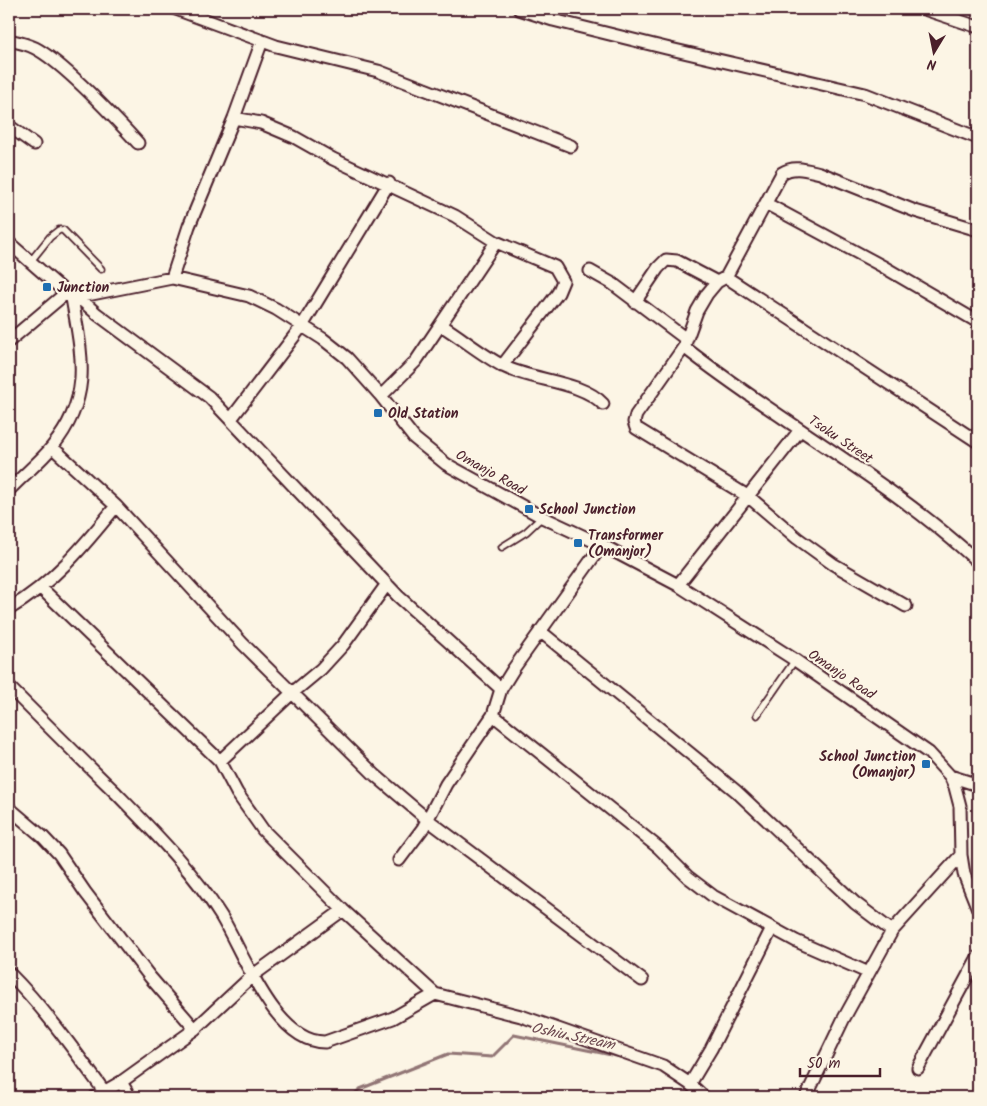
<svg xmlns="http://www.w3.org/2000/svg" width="987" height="1106" font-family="Kalam,sans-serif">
<rect width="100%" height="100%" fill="#fcf5e5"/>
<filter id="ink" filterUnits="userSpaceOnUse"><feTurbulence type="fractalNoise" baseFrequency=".02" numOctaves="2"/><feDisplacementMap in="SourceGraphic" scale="10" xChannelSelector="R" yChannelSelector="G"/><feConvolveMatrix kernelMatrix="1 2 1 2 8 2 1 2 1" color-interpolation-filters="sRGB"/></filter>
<g filter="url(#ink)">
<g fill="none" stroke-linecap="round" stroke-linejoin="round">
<!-- stream -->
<path stroke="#917474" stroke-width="3" d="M351,1097L360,1089L448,1054L492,1057L514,1035L621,1057"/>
<!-- service casing -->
<g stroke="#4a1f2b" stroke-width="9">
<path id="service" d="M30,262L50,237L59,230H63L101,269
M502,547L526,532L542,517
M757,715L795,660"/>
</g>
<!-- minor casing -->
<g stroke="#4a1f2b" stroke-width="15">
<path id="minor" d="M176,9L276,46L378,71L571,146
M519,9L553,20L666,48L865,94L978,138
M924,9L978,27
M9,40C18,42 27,44 35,48C64,63 115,118 138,143
M234,118L261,123L294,137L333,159L455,216L496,242L555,267L563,281L558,293L502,366
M9,126L34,144
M767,204L882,266L978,322
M9,243L72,298
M590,271L613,284L686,339
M726,277L978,442
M172,278L189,226L234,118L262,41
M78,297L97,314L209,397L398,596L501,689
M72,298L172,278L249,296L276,309L323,339L347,358L381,396L414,438L446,464L542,517L602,545L678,585L795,660L929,753L950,776L955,787L960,806L961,855L964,874L978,909
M635,302L658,268L666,260L677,261L717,282
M441,325C462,338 482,355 503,366C532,381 582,381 603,404
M9,341L66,293
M684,347C779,422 888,479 978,562
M381,396L416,361L496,242
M231,419L302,326L389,183
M52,447L116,506L243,644L375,775L428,820L642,980
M9,490C23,475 40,462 52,447C93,397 82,356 72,298
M678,585L800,430
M41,588L220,761L237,793L263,830L343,910L435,994L521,1016L663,1066L690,1084L704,1097
M906,606L833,564L797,538L749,497L636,428L634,422L636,415L684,347L697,311L707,294L717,282L726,277L782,173C794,165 807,170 820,173L915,211L978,230
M9,609C53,583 84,546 116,506
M540,631L736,791L855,903L892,931
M9,687C44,722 80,758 116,793C153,831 193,871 221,916C243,952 275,1043 325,1042L393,1018L435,994
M493,715L659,848L688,877L713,896L796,941L869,973
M220,761L291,694L321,669L343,645L387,584
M950,776L978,785
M9,808L43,837L59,854L85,892L150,977L195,1029
M399,860L423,828L446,784L493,715L501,689L514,668L602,545
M9,973C45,1009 74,1050 104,1091
M918,1068L978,957
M121,1082L130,1097
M690,1084L711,1049L772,928
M95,1097L121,1082L195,1029L252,976L343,910
M806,1097L843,1020L892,931L961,855"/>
</g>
<!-- service -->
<use href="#service" stroke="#fcf5e5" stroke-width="5.5"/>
<!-- minor -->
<use href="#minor" stroke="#fcf5e5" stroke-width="11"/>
</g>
</g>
<!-- markers -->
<g fill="#1f6fb2" stroke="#fcf5e5" stroke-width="2">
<rect x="42" y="282" width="10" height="10" rx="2.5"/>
<rect x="373" y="408" width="10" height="10" rx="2.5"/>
<rect x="524" y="504" width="10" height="10" rx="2.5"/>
<rect x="573" y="538" width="10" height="10" rx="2.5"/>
<rect x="921" y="759" width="10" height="10" rx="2.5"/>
</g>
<g text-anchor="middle" stroke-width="4.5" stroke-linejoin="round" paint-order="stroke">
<!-- poi labels -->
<g font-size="14" font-weight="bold" fill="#4a1f2b" stroke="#fcf5e5" text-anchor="start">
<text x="57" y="292">Junction</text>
<text x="388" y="418">Old Station</text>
<text x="539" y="514">School Junction</text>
<text x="588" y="540">Transformer<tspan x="588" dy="16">(Omanjor)</tspan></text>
<text x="916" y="761" text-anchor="end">School Junction<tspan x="916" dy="16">(Omanjor)</tspan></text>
</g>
<!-- street labels -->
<g font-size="14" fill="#4a1f2b" stroke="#fcf5e5">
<text transform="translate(841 439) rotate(34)" y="5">Tsoku Street</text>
<text transform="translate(491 472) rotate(29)" y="5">Omanjo Road</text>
<text transform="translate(842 674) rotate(34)" y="5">Omanjo Road</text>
</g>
<!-- water labels -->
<g font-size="15" font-style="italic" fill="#6d4950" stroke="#fcf5e5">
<text transform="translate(573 1036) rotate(12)" y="5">Oshiu Stream</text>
</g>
</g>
<!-- margin -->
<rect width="987" height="1106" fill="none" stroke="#fcf5e5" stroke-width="30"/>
<rect x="15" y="15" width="957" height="1076" fill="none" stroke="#4a1f2b" stroke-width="2" filter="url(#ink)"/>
<!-- north arrow -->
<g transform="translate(934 52) rotate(190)" stroke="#fcf5e5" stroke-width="4" paint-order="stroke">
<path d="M0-4L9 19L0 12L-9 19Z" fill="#4a1f2b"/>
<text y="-8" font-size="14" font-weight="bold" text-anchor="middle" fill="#4a1f2b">N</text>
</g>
<!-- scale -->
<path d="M800 1068v8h80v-8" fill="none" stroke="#4a1f2b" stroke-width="2.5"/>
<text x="807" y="1068" font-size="15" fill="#4a1f2b" stroke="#fcf5e5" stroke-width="4" paint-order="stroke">50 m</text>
</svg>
